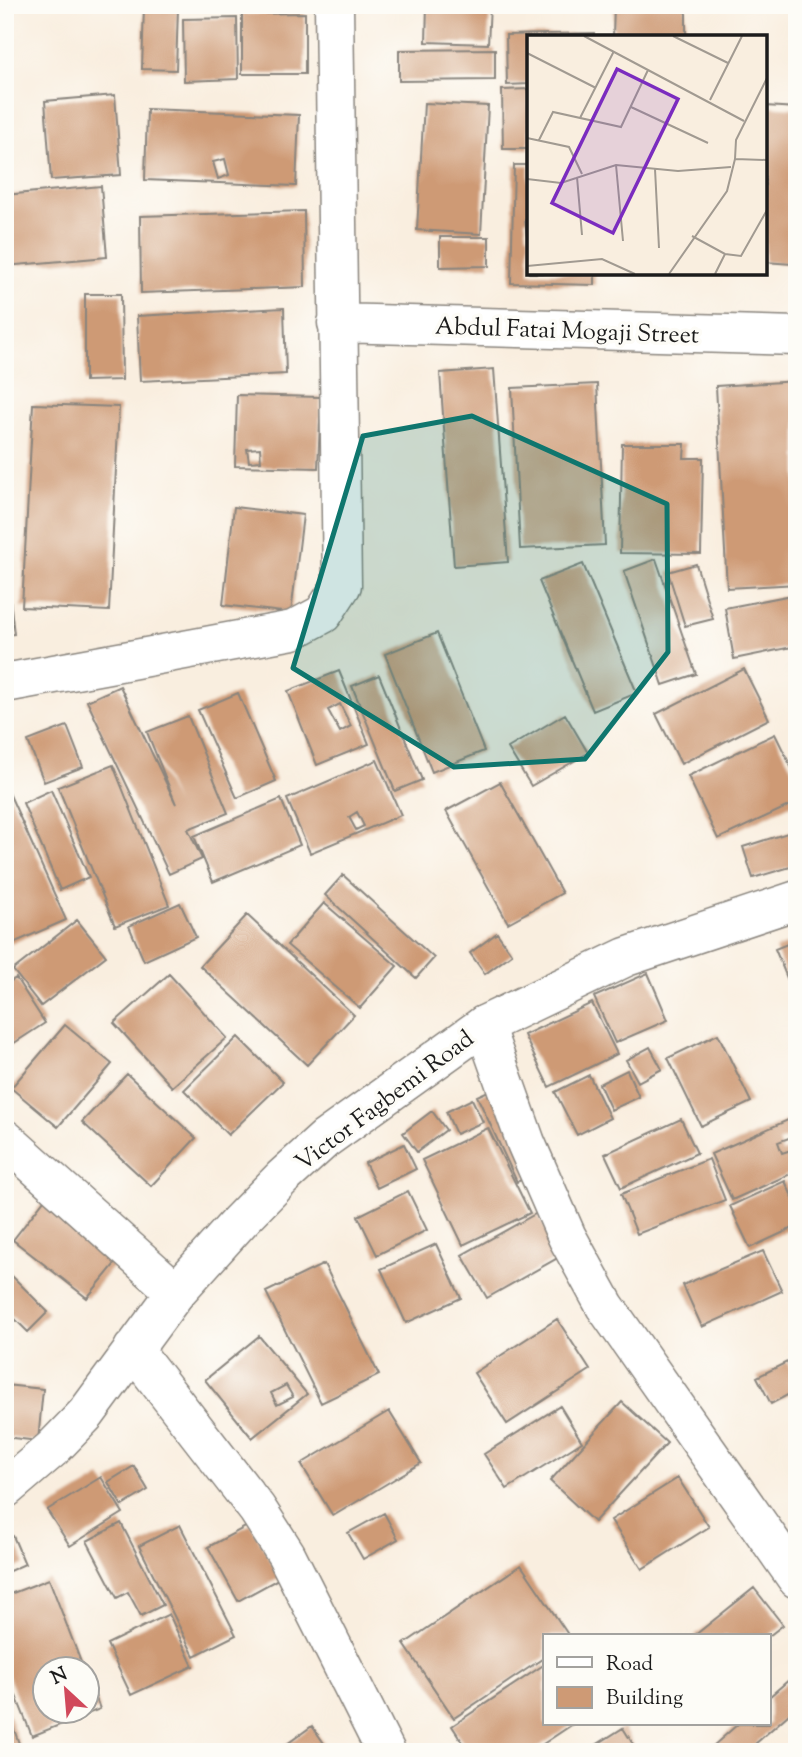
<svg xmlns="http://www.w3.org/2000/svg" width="802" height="1757" font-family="'Sorts Mill Goudy',serif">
<rect width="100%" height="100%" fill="#fdfcf7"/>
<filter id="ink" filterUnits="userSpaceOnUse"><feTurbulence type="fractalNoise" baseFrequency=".0143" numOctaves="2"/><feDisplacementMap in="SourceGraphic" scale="14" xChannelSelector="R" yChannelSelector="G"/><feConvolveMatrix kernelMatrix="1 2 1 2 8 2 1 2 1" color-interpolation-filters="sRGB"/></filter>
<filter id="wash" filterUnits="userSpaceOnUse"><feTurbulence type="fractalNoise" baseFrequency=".00686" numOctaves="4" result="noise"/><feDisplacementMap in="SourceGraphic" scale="28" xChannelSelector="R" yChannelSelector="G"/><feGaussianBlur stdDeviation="1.57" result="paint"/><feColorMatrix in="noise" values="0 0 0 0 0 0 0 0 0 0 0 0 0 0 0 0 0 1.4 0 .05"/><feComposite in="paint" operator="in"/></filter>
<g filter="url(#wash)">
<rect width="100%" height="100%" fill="#f9eedf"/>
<g id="blocks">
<!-- building -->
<path fill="#ce9a75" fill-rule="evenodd" d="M427,5H490L488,44L426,42Z
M614,5H686V37H613Z
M144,7L178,8L176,70L142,69Z
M305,13V74H242V14Z
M237,18L238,79L184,81L183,19Z
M594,33V37H529V84L507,85L506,35Z
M495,49V80L399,81V50Z
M529,89V149H503L502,90Z
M115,95L121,175L51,180L45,101Z
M424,103L488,106L481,234L417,230Z
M765,106L797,108V179L792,264L765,262Z
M147,109L299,115L296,186L145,180ZM225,159L229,175L218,179L213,162Z
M514,165H529V219L525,220L527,235H529V273H595V285L511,283Z
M101,186L107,257L5,266V195Z
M304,211L305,287L141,293L140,216Z
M440,237H489V266L440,267Z
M85,294H121L122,380L85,381Z
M284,308L286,374L140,381L137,316Z
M494,369L508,562L454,566L440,373Z
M797,381V584L727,588L716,386Z
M597,384L605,545L520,549L512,388Z
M237,395L321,397L318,468L235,466ZM260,448L261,461L249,462L247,449Z
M33,404L119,407L109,611L22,607Z
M622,444H685L684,458H703L701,554L620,553Z
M234,507L303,515L291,613L223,605Z
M656,559L696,674L663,685L624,571Z
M583,564L637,693L593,711L539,581Z
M696,564L713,619L685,626L668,572Z
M5,589H9L14,634L5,635Z
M797,594V646L734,659L725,608Z
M437,633L484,751L432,772L385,654Z
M744,669L769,719L681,764L656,714Z
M339,671L369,744L317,765L288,691ZM340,704L351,726L340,732L328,710Z
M379,675L422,780L395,791L352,686Z
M120,686L176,804L147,732L188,716L228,813L188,829L202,859L169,874L87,701Z
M238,693L276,781L237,798L198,710Z
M565,714L588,753L531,786L508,748Z
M67,726L83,767L44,782L28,741Z
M775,734L797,779V802L718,839L688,776Z
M377,760L401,815L310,853L287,799ZM357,812L364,826L356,830L349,817Z
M113,765L169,905L115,926L58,787Z
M500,782L562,893L508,923L446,811Z
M5,784L66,920L11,944L5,930Z
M51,790L89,877L60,890L23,803Z
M281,799L300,845L213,882L194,836Z
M797,830V865L753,878L743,847Z
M343,875L434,958L416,978L325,895Z
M180,903L196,937L144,961L129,926Z
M324,903L397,966L360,1008L287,945Z
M247,915L354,1015L307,1065L200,966Z
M77,920L106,956L41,1006L13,970Z
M497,933L512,954L485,974L470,953Z
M797,940V1002L775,949Z
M648,973L668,1020L615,1043L594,997Z
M169,974L227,1038L172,1087L114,1023Z
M16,978L45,1023L5,1049V985Z
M592,1003L617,1054L549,1087L524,1035Z
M65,1025L112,1064L58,1127L11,1088Z
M718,1034L751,1102L701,1126L668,1058Z
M238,1037L283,1082L228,1135L184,1090Z
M650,1047L662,1069L638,1082L626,1060Z
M627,1070L639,1097L611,1110L599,1084Z
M127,1074L196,1138L151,1186L82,1122Z
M589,1075L610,1118L577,1135L555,1092Z
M495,1088L534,1174L517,1182L477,1096Z
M472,1099L483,1122L456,1134L446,1112Z
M432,1111L446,1130L417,1152L403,1133Z
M797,1116V1143L794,1136L778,1142L782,1153L797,1148V1171L732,1200L711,1154Z
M681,1119L697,1153L621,1188L605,1154Z
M488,1128L530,1213L463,1245L422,1160Z
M404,1144L416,1169L377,1188L365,1163Z
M709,1159L725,1200L637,1234L621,1194Z
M785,1181L797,1207V1226L750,1248L730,1206Z
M408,1191L427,1230L377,1255L358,1216Z
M48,1195L123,1254L87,1298L13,1240Z
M537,1213L561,1256L487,1298L462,1255Z
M436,1244L461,1298L406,1323L381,1269Z
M763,1251L782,1291L702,1327L683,1285Z
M324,1264L379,1375L321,1403L266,1292Z
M5,1269L48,1312L28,1332L5,1309Z
M557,1319L590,1370L507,1424L474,1373Z
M259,1336L307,1394L252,1438L205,1380ZM286,1385L293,1397L277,1405L271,1393Z
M787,1362L797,1381V1390L771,1404L757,1377Z
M5,1385L43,1389L38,1441L5,1437Z
M622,1402L667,1443L594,1522L550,1481Z
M560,1406L582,1442L507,1489L484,1454Z
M389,1411L421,1463L333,1516L301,1464Z
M134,1466L148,1490L122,1506L108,1482Z
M101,1477L123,1513L70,1546L47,1510Z
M678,1478L709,1527L642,1569L611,1520Z
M384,1513L398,1539L363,1559L348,1533Z
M121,1523L163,1605L141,1616L128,1592L117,1598L87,1541Z
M251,1524L280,1578L238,1601L208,1547Z
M180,1525L236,1635L194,1656L139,1546Z
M13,1536L25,1564L5,1573V1539Z
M521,1565L569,1636H545V1657L454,1718L404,1644Z
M49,1579L84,1670H46V1712H88V1678L100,1709L32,1736L5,1668V1596Z
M754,1588L783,1625L769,1636H694Z
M169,1614L193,1666L131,1695L107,1644Z
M545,1664V1724H573L531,1752H469L452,1726Z
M797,1673V1707L746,1752H718L713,1746L738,1724H769V1697Z
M6,1707L22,1752H5Z
M312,1726L330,1752H276Z
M623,1728L638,1752H585Z"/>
</g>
</g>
<g filter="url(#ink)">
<use href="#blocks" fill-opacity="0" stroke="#8a857e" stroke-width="2"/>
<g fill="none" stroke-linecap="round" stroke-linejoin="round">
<!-- minor casing -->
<g stroke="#8a857e" stroke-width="41">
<path id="minor" d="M337,323L797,336
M5,683L293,630L323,614L342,585L334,5
M484,1025L526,1143L567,1237L605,1306L797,1579
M5,1139L176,1292
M133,1349L257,1509L286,1554L386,1752"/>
</g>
<!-- tertiary casing -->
<g stroke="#8a857e" stroke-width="41">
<path id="tertiary" d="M5,1489L52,1449L86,1414L176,1292L240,1221L282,1178L325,1139L484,1025L626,957L797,900"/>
</g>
<!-- minor -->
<use href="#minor" stroke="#fff" stroke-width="38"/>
<!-- tertiary -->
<use href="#tertiary" stroke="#fff" stroke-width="38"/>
</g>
</g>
<!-- marked area -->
<path fill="#0f766e" fill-opacity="0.2" stroke="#0f766e" stroke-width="5" stroke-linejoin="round" d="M472,416L667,504L668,652L585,759L454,767L293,668L363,436Z"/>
<g text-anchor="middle" stroke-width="7" stroke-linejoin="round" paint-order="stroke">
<!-- street labels -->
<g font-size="24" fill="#1c1c1c" stroke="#fdfcf7">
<text transform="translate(567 330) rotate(2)" y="8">Abdul Fatai Mogaji Street</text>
<text transform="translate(384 1100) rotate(-37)" y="8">Victor Fagbemi Road</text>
</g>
</g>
<!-- overview -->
<g transform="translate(527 35)">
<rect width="240" height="240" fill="#f9eedf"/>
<path fill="none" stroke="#a19a91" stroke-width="2" d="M57,1L217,86M146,1L201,28M0,18L69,53M183,65L215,1M104,72L181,108M53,83L87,16M0,103L42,112L55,139M12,105L26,77L94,92L121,35M208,124L209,105L240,43M208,124L240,125M89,130L96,206M128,134L132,213M50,142L55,200M0,144L34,148L89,130L151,136L204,132M165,201L198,219L214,221L240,175M0,231L75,224L108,239M142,239L200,156L208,124M188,239L198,219"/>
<path fill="#7b2cbf" fill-opacity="0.15" stroke="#7b2cbf" stroke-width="3.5" d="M90,34L151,64L86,198L25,168Z"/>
<rect width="240" height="240" fill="none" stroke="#1c1c1c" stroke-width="3.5"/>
</g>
<!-- margin -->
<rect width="802" height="1757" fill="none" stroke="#fdfcf7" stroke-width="28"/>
<!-- legend -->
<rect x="543" y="1634" width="228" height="91" fill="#fdfcf7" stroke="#a3a29f" stroke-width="2"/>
<rect x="557" y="1657" width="35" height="10" fill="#ffffff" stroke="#a3a29f" stroke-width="2"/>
<text x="606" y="1670" font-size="21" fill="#1c1c1c">Road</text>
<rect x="557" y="1687" width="35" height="21" fill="#ce9a75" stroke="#a3a29f" stroke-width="2"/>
<text x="606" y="1704" font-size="21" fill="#1c1c1c">Building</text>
<!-- north arrow -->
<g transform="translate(66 1690) rotate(334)"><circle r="33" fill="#fdfcf7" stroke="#a3a29f" stroke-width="2"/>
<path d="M0-5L12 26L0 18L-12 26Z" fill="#d1495b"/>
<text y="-10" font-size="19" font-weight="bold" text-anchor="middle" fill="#1c1c1c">N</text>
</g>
</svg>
